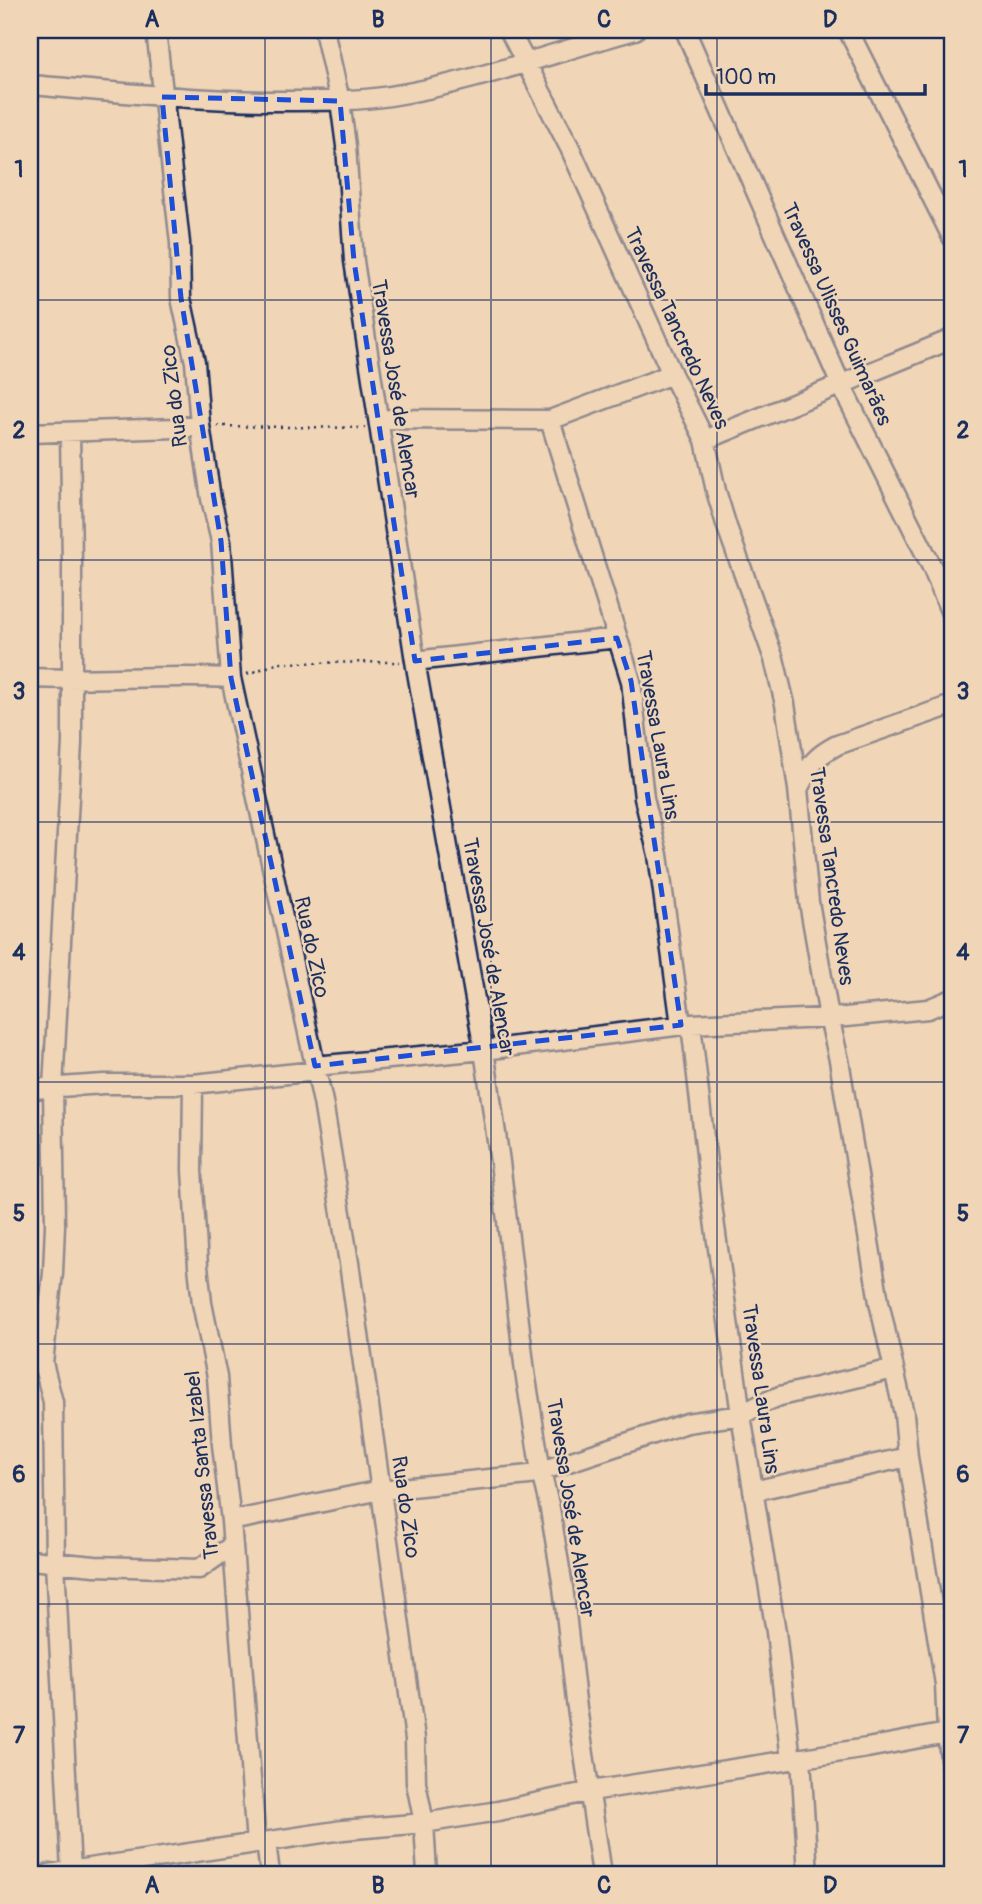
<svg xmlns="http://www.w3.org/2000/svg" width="982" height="1904" font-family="Pangolin,sans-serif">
<rect width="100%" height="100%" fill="#f0d5b7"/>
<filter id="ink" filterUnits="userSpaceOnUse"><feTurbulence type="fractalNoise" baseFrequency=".0143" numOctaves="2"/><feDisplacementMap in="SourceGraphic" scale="14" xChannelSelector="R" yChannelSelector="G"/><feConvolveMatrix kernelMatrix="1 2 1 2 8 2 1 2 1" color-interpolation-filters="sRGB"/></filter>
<g filter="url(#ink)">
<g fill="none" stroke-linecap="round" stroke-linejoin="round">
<!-- minor casing -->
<g stroke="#1b2f5e" stroke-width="23">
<path id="minor" d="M156,30L180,243L181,298L195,362L200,425L211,499L221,541L231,678L323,1102L349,1263L401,1634L415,1739L416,1783L424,1823L427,1874
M324,30L340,101L346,146L354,261L415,661L484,1050L500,1162L525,1372L541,1472L550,1509L563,1587L576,1701L602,1874
M509,30L570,148L672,374L705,440L716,491L727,527L774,659L785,704L798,789L809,902L829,1017L839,1060L879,1302L904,1414L908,1457L945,1684L947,1733L952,1775
M685,30L841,385L932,567L952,616
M848,30L952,237
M30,85C118,92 206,102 294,101C326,101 358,101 390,96C474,83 554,52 635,30
M378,419L550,420L672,374
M550,420L631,681L644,798L658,855L681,1025
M70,432L72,562V743L53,1087L55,1225L53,1273L43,1363L53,1402L55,1563L71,1871
M30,433L176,428L200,425
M705,440L952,339
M415,661L617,638
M30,678C97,681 164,674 231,678
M798,789C811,765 811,759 837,745L952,705
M691,1024L711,1198L741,1415L776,1632L791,1760
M315,1066L484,1050L691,1024L846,1017L928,1009L952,999
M193,1084L192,1170L198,1266L202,1303L217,1377L222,1445L231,1521L256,1843
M30,1089L104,1084H193L316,1071
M753,1491L908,1457
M231,1521L381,1490L529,1475L687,1423L741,1415L763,1403L780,1396L893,1369
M30,1560L95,1566L199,1569L233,1545
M801,1758L808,1874
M266,1842L270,1874
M49,1874L343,1830L424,1823L498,1811L591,1791L867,1748L952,1732"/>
</g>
<!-- path -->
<path stroke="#1b2f5e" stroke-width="2.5" stroke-dasharray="2 5" stroke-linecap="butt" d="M217,426L365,428
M247,674L279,663L400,662"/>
<!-- minor -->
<use href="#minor" stroke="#f0d5b7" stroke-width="18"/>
</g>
</g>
<!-- marked area -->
<path d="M0 0H982V1904H0ZM162,97L340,101L354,261L415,661L617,638L631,681L681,1025L315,1066L231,678L221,541L181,298Z" fill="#f0d5b7" fill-opacity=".55" fill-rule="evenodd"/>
<path fill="none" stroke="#1d4ed8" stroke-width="5" stroke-dasharray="14 9" stroke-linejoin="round" d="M162,97L340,101L354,261L415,661L617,638L631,681L681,1025L315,1066L231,678L221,541L181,298Z"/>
<!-- grid -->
<path fill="none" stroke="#1b2f5e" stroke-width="2" stroke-opacity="0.55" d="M265,30V1874M491,30V1874M717,30V1874M30,300H952M30,560H952M30,822H952M30,1082H952M30,1344H952M30,1604H952"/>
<g text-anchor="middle" stroke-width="5" stroke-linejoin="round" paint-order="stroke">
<!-- street labels -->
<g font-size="21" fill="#1b2f5e" stroke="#f0d5b7">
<text transform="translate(837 314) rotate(66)" y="7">Travessa Ulisses Guimarães</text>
<text transform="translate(677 328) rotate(65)" y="7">Travessa Tancredo Neves</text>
<text transform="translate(396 389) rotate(81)" y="7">Travessa José de Alencar</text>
<text transform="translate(174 396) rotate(-97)" y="7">Rua do Zico</text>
<text transform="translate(658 735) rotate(80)" y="7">Travessa Laura Lins</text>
<text transform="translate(832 876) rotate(82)" y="7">Travessa Tancredo Neves</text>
<text transform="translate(312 947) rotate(78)" y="7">Rua do Zico</text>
<text transform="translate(489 947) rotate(80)" y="7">Travessa José de Alencar</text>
<text transform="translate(761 1389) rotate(82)" y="7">Travessa Laura Lins</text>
<text transform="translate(202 1465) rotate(-96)" y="7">Travessa Santa Izabel</text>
<text transform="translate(406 1507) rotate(82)" y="7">Rua do Zico</text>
<text transform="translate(571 1508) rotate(81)" y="7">Travessa José de Alencar</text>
</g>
</g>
<!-- margin -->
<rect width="982" height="1904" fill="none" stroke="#f0d5b7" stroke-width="77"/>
<!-- scale -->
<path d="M706 84v10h219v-10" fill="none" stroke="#1b2f5e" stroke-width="3.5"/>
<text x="716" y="84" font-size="21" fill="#1b2f5e" stroke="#f0d5b7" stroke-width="5" paint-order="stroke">100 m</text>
<rect x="38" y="38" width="906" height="1828" fill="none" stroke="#1b2f5e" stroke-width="2.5"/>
<g font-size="23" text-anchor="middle" font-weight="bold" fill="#1b2f5e">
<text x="152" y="27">A</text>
<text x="378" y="27">B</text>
<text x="604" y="27">C</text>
<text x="830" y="27">D</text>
<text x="19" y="177">1</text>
<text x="963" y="177">1</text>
<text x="19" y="438">2</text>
<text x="963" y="438">2</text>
<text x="19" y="699">3</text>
<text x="963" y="699">3</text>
<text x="19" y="960">4</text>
<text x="963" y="960">4</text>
<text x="19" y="1221">5</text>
<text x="963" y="1221">5</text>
<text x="19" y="1482">6</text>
<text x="963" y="1482">6</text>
<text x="19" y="1743">7</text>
<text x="963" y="1743">7</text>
<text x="152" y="1893">A</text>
<text x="378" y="1893">B</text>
<text x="604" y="1893">C</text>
<text x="830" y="1893">D</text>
</g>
</svg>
